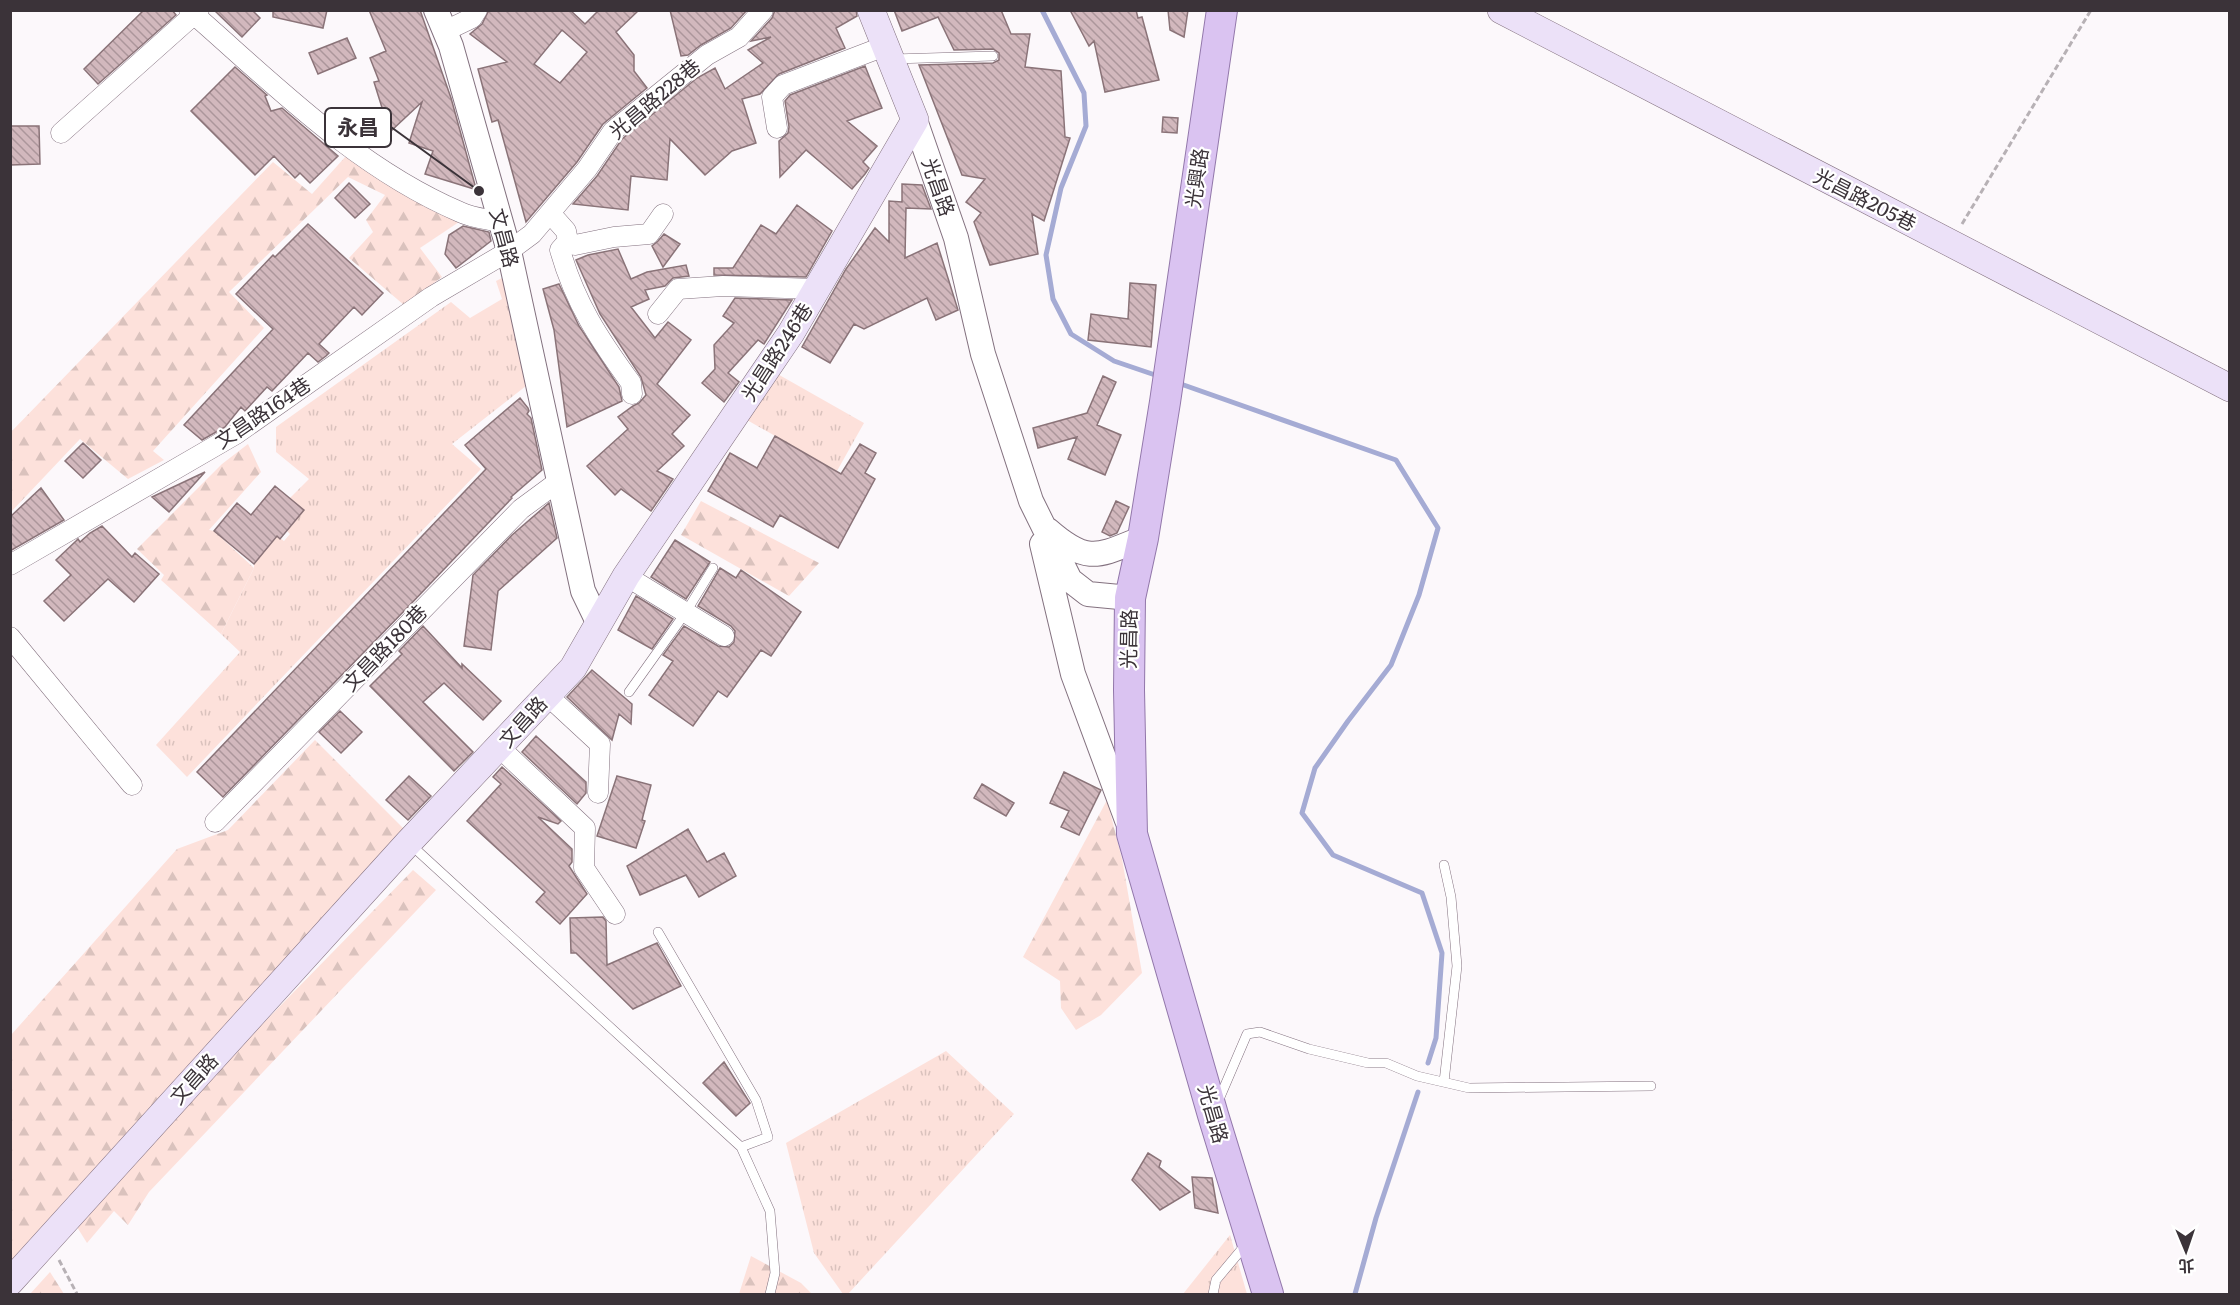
<svg xmlns="http://www.w3.org/2000/svg" width="2240" height="1305" font-family="Literata,'Noto Sans TC',serif">
<defs>
<pattern id="grass-tufts" width="24" height="20" patternUnits="userSpaceOnUse" patternTransform="scale(1.5)"><rect width="24" height="20" fill="#fde1db"/><path d="M3 7l-1-3M5 7V3M7 7l1-3M15 17l-1-3M17 17v-4M19 17l1-3" fill="none" stroke="#dac2bd"/></pattern>
<pattern id="forest-firs" width="22" height="20" patternUnits="userSpaceOnUse" patternTransform="scale(1.5)"><rect width="22" height="20" fill="#fde1db"/><path d="M5 1l3.5 6h-7zM16 11l3.5 6h-7z" fill="#dac2bd"/></pattern>
<pattern id="building-back-hatch" width="6" height="6" patternUnits="userSpaceOnUse" patternTransform="scale(1.5)"><rect width="6" height="6" fill="#d2b8bd"/><path d="M-1 5l2 2M0 0l6 6M5-1l2 2" fill="none" stroke="#ac969b"/></pattern>
</defs>
<rect width="100%" height="100%" fill="#fcf8fb"/>
<!-- grass -->
<path fill="url(#grass-tufts)" d="M504,277L526,386L452,444L481,469L187,777L156,745L240,652L221,634L254,568V564L277,536L284,541L290,534L287,531L304,510L290,498L309,479L276,452V427L451,302L470,318L502,299L496,281Z
M774,372L864,423L837,471L747,420Z
M946,1051L1014,1114L848,1294H843L814,1253L786,1143Z
M1230,1235L1247,1294H1183Z"/>
<!-- forest -->
<path fill="url(#forest-firs)" d="M346,156L462,220L420,248L442,277L404,305L349,258L373,232L366,220L385,195L348,177L229,292L264,328L153,451L164,460L128,479L80,439L11,512V432L273,162L312,194Z
M248,444L261,472L209,530L214,531L254,568L221,634L161,580L164,575L137,549L222,464Z
M701,501L819,563L789,596L681,535Z
M315,740L405,830L11,1261V1035L177,849L228,830Z
M1107,800L1122,859L1142,973L1101,1015L1076,1030L1061,1008L1060,981L1023,957Z
M413,870L436,890L149,1192L128,1225L114,1211L87,1243L72,1219Z
M751,1256L801,1283L812,1294H739Z
M50,1272L64,1294H30Z"/>
<g fill="none" stroke-linecap="round" stroke-linejoin="round">
<!-- stream -->
<path stroke="#a5abd4" stroke-width="5" d="M1042,10L1084,93L1086,126L1061,188L1046,255L1053,299L1071,334L1114,361L1161,377
M1178,383L1396,460L1438,528L1419,595L1391,665L1348,721L1315,768L1302,813L1333,855L1422,893L1442,953L1436,1038L1428,1063
M1355,1294L1376,1218L1418,1092"/>
</g>
<!-- building -->
<path fill="url(#building-back-hatch)" stroke="#8a7378" stroke-width="1.5" fill-rule="evenodd" d="M144,10H172L176,15L98,84L84,69Z
M214,10H252L260,18L242,37Z
M273,10H327L323,28L273,17Z
M369,10H420L451,98L475,185L474,189L425,174L433,151L409,143L422,102L375,146L364,134L384,114L374,82L379,81L370,58L386,51Z
M489,10H570L585,24L599,10H639L616,32L634,55V71L647,88L603,124L577,162L526,222L498,120L492,122L478,69L507,62L470,34L482,24ZM562,30L587,52L560,83L534,64Z
M670,10H747L731,28L701,45L688,55L681,56Z
M775,10H856L857,16L836,28L845,48L779,74L760,94L742,99L756,143L732,151L705,175L670,139L667,180L631,176L628,210L573,204L597,176L622,139L697,78L715,68L725,89L763,63L748,50L771,37L751,41L772,18Z
M894,10H1001L1011,34H1030L1025,67L1061,71L1065,137L1070,138L1044,221L1032,214L1038,254L990,265L974,222L981,213L966,202L985,179L962,175L919,65L993,63L999,60V53L993,49L954,50L938,17L902,31Z
M1070,10H1136L1138,18L1142,17L1159,80L1105,92L1094,41L1089,46Z
M1168,10H1188L1184,37L1170,30Z
M347,38L356,58L318,74L309,53Z
M865,66L882,108L847,121L877,146L863,162L869,168L865,174L852,189L806,150L780,177L779,141L788,133L789,127L785,101L790,95Z
M235,67L267,95L265,96L271,111L282,108L338,156L310,183L300,173L295,178L274,156L255,175L191,111Z
M1163,117L1178,118L1177,133L1162,132Z
M10,126H39L40,164L10,165Z
M349,183L370,204L355,218L335,198Z
M902,184L922,185L931,209L906,208L905,258L937,243L958,310L936,320L927,298L864,329L854,324L830,363L802,347L846,269L875,228L889,242V201L902,202Z
M797,205L832,231L806,277L714,275V268H733L761,225L776,234Z
M308,224L383,293L362,315L354,307L319,344L329,353L326,356L318,362L308,353L272,391L267,387L245,411L241,407L225,427L202,440L184,425L273,329L236,294L273,255L275,257Z
M463,226L489,232L491,241L456,268L445,254L449,235Z
M664,234L680,244L663,267L652,246L658,241Z
M618,249L631,279L647,272L686,265L689,276L673,278L665,286L645,290L649,299L631,307L655,338L668,322L691,340L657,384L690,415L672,434L684,446L657,471L673,479L651,511L621,489L615,495L587,466L628,429L618,417L633,406L639,403L646,395L641,377L600,314L576,260L588,255Z
M1130,283L1156,285L1151,347L1088,340L1091,314L1128,319Z
M559,284L579,326L619,387L622,401L567,427L554,330L543,289Z
M735,298L792,300L764,344L758,340L728,373L739,382L724,402L702,383L715,369L714,345L734,323L723,316Z
M1103,376L1116,382L1097,425L1121,435L1105,475L1068,459L1077,437L1038,448L1033,428L1087,413Z
M520,398L528,408L529,411L527,414L531,418L542,470L511,497L512,498L407,608L223,797L197,772L486,469L465,445Z
M775,436L841,474L860,444L876,453L865,473L875,479L838,548L780,515L773,527L708,491L730,453L757,468Z
M83,443L101,460L83,478L65,461Z
M205,472L169,512L152,497Z
M275,486L304,510L280,539L277,536L254,564L214,531L237,503L251,515Z
M41,488L64,520L10,551V517Z
M1116,501L1129,507L1117,533L1110,536L1102,532Z
M549,503L557,538L498,591L491,650L464,646L473,575L512,535Z
M102,526L132,557L135,553L159,574L134,602L108,579L64,621L44,601L71,575L56,560L76,541L78,539L80,542L90,533Z
M675,540L710,562L686,599L651,577Z
M720,568L736,578L741,570L801,612L771,656L761,650L727,697L718,691L693,726L649,695L673,661L663,655L684,626L718,646L729,647L734,642L735,631L731,626L698,606Z
M636,596L673,619L652,649L618,630Z
M423,626L462,668V664L501,701L483,720L444,683L423,702L473,752L454,771L370,686L402,654L399,651Z
M592,670L632,704L631,724L619,714L612,740L567,697Z
M340,711L362,732L341,753L319,732Z
M536,736L586,782V793L577,804L522,752Z
M502,767L561,821L558,824L538,817L572,849V862L569,866L587,894L560,924L536,902L545,892L467,821L501,784L493,777Z
M1064,772L1101,790L1079,835L1061,827L1069,811L1050,803Z
M409,776L431,796L408,820L386,800Z
M617,776L651,785L642,820L645,821L636,848L597,836Z
M982,784L1014,803L1006,816L974,798Z
M688,829L707,862L724,853L736,876L699,897L686,875L640,895L627,866Z
M603,917L606,921L607,965L657,943L681,986L633,1009L576,953H571L570,918Z
M724,1062L750,1103L736,1116L703,1083Z
M1148,1153L1161,1161L1159,1167L1190,1192L1160,1210L1132,1180Z
M1192,1177L1212,1178L1218,1213L1195,1208Z"/>
<g fill="none" stroke-linecap="round" stroke-linejoin="round">
<!-- service casing -->
<g stroke="#83717f" stroke-width="10">
<path id="service" d="M893,59L993,56
M629,692L686,612L713,568
M410,844L741,1147L770,1211L775,1273L770,1294
M1444,865L1451,897L1457,966L1444,1082
M658,932L756,1100L768,1137L741,1147
M1217,1104L1247,1034L1260,1032L1309,1049L1368,1063H1386L1417,1076L1469,1088L1651,1086
M1213,1294L1216,1280L1247,1243"/>
</g>
<!-- minor casing -->
<g stroke="#83717f" stroke-width="21">
<path id="minor" d="M189,10C274,84 355,167 460,212C472,218 487,219 500,222
M445,31L472,18L477,10
M777,128L772,97L783,85L885,46
M61,133L199,10
M550,213L566,231L568,241L560,250C575,303 599,339 631,383L632,394
M568,241L575,245L614,237L649,234L663,214
M658,314L678,289L723,286L817,289
M10,565L236,434L431,297L509,251L532,234L587,169L613,131L707,55L739,37L763,10
M626,576L724,636
M10,637L132,785
M547,695L600,744L598,793
M500,748L585,828L584,868L615,914
M215,822L521,509L559,481"/>
</g>
<!-- tertiary casing -->
<g stroke="#83717f" stroke-width="26">
<path id="tertiary" d="M436,10L451,46L509,251L583,591L598,622
M915,120L956,238L983,354L1031,501L1070,580L1088,594L1130,598
M1048,530C1088,565 1098,556 1143,538
M1042,544L1073,674L1127,820"/>
</g>
<!-- secondary casing -->
<g stroke="#83717f" stroke-width="28">
<path id="secondary" d="M1501,10L2230,388
M10,1282L408,843L573,668L626,576L791,333L915,120L871,10"/>
</g>
<!-- primary casing -->
<g stroke="#9277aa" stroke-width="32">
<path id="primary" d="M1222,10L1165,402L1143,538L1130,598L1129,690L1132,834L1213,1115L1268,1294"/>
</g>
<!-- path -->
<path stroke="#b7b1b5" stroke-width="3" stroke-dasharray="6 3" stroke-linecap="butt" d="M1962,224L2091,10
M59,1260L77,1294"/>
<!-- service -->
<use href="#service" stroke="#fff" stroke-width="9"/>
<!-- minor -->
<use href="#minor" stroke="#fff" stroke-width="20"/>
<!-- tertiary -->
<use href="#tertiary" stroke="#fff" stroke-width="24"/>
<!-- secondary -->
<use href="#secondary" stroke="#ece1f8" stroke-width="27"/>
<!-- primary -->
<use href="#primary" stroke="#dac3f1" stroke-width="30"/>
</g>
<g text-anchor="middle" stroke-width="4.5" stroke-linejoin="round" paint-order="stroke">
<!-- street labels -->
<g font-size="20" fill="#3b3339" stroke="#fff">
<text transform="translate(655 99) rotate(-40)" y="7">光昌路228巷</text>
<text transform="translate(1197 178) rotate(-82)" y="7">光興路</text>
<text transform="translate(938 187) rotate(71)" y="7">光昌路</text>
<text transform="translate(1865 200) rotate(27)" y="7">光昌路205巷</text>
<text transform="translate(504 238) rotate(75)" y="7">文昌路</text>
<text transform="translate(777 352) rotate(-57)" y="7">光昌路246巷</text>
<text transform="translate(263 413) rotate(-34)" y="7">文昌路164巷</text>
<text transform="translate(1129 639) rotate(-89)" y="7">光昌路</text>
<text transform="translate(385 648) rotate(-46)" y="7">文昌路180巷</text>
<text transform="translate(523 722) rotate(-48)" y="7">文昌路</text>
<text transform="translate(194 1079) rotate(-48)" y="7">文昌路</text>
<text transform="translate(1213 1114) rotate(74)" y="7">光昌路</text>
</g>
</g>
<!-- callouts -->
<path fill="none" stroke="#3b3339" stroke-width="2" d="M479 191L391 127"/>
<circle fill="#3b3339" stroke="#fff" stroke-width="2" cx="479" cy="191" r="6"/>
<rect fill="#fff" stroke="#3b3339" stroke-width="2" x="325" y="108" width="66" height="39" rx="6"/>
<g font-size="21" text-anchor="middle" font-weight="bold" fill="#3b3339">
<text x="358" y="135">永昌</text>
</g>
<!-- border -->
<rect width="2240" height="1305" fill="none" stroke="#3b3339" stroke-width="24"/>
<!-- north arrow -->
<g transform="translate(2186 1251) rotate(178)" stroke="#ffffff" stroke-width="4.5" paint-order="stroke">
<path d="M0-4.5L10 22L0 15L-10 22Z" fill="#3b3339"/>
<text y="-9" font-size="16" font-weight="bold" text-anchor="middle" fill="#3b3339">北</text>
</g>
</svg>
